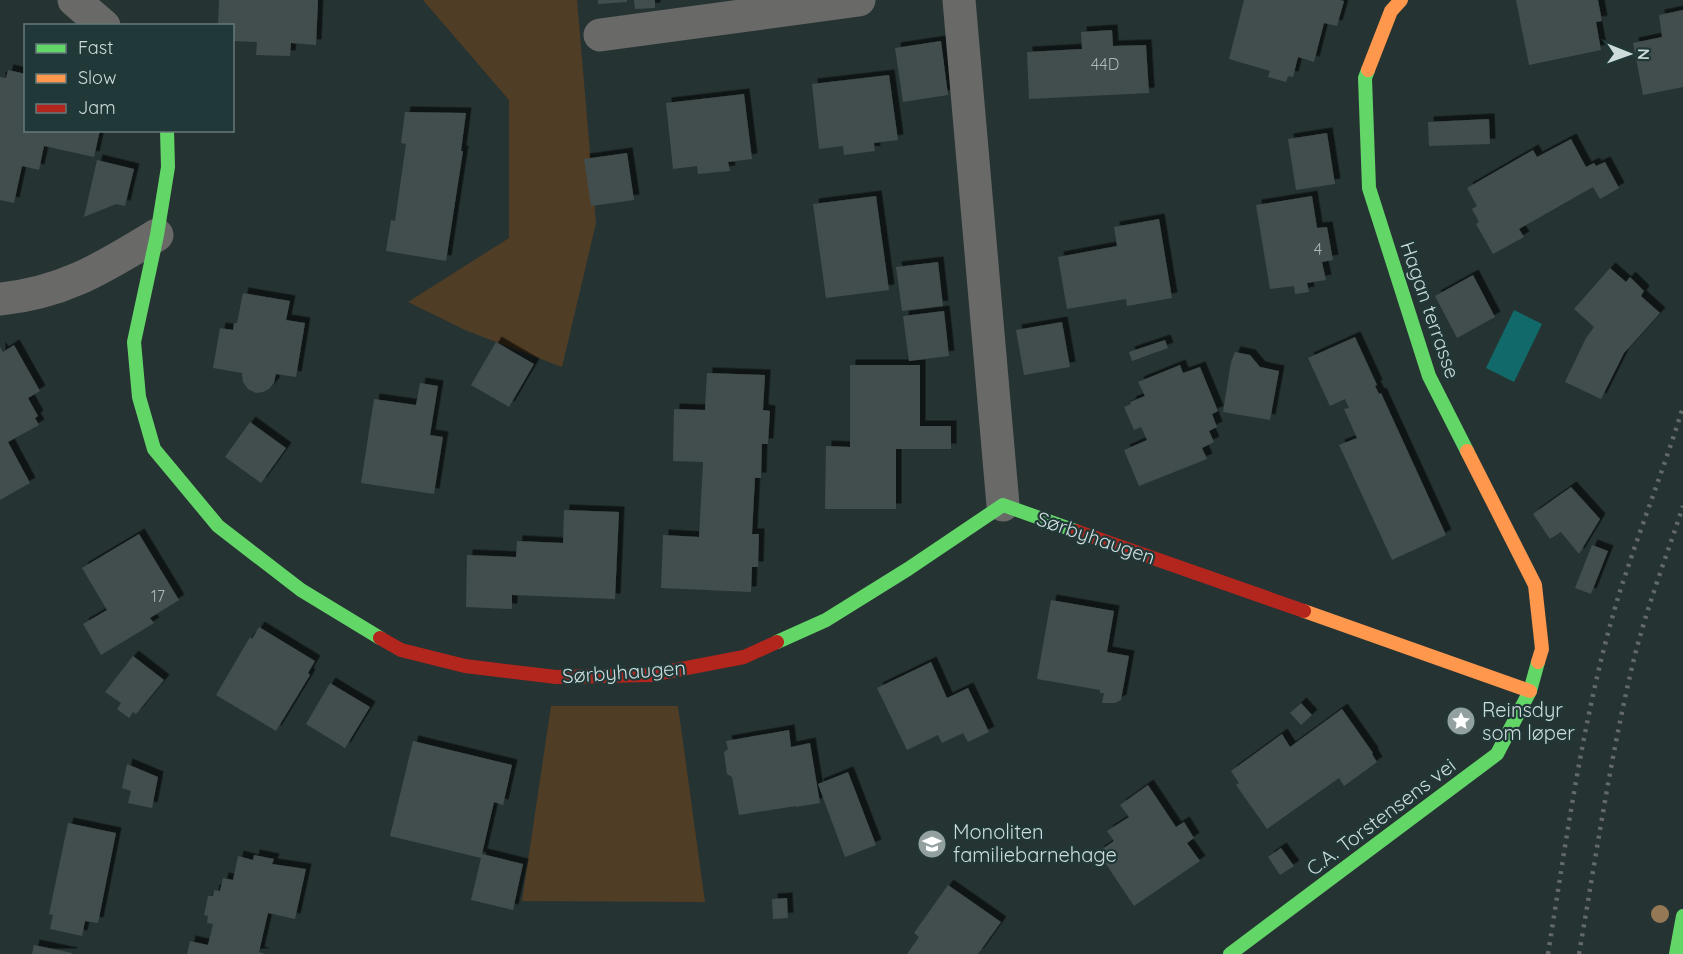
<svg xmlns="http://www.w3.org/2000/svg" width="1683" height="954" font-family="Quicksand,sans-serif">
<defs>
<filter id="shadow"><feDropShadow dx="5.5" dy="-5.5" stdDeviation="0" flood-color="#0009"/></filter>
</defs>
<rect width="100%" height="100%" fill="#263333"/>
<!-- green -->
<path fill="#503d25" d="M423,0H577L596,223L562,367L465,330L408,302L509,238V100Z
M551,706H678L705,902L522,901Z"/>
<!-- water -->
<path fill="#126969" d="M1514,310L1542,324L1514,382L1486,368Z"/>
<!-- building -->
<path fill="#434d4d" filter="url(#shadow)" d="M219,0H318L316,45L291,43L290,56L256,55L257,42L232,41V26H218Z
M598,0H627V2L598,4Z
M634,0H655V8L635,9Z
M1244,0H1340L1344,1L1337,26L1324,23L1314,62L1298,57L1293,77L1288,76L1286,82L1268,77L1270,71L1229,59Z
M1516,0H1598L1602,21L1596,22L1601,50L1529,65Z
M1683,10V87L1643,95L1633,43L1662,37L1659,15Z
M1112,30L1113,46L1146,45L1149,93L1029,99L1027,52L1082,49L1081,32Z
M941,41L948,95L903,102L895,48Z
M8,70L26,74V130H100L94,157L44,146L39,170L22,166L14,203L0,200V77L6,78Z
M889,75L898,140L874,143L875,151L844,155L843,146L819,149L812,84Z
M744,94L752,159L728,162L730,171L698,174L697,166L673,169L666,103Z
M405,112L466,113L461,151H463L446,261L386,251L391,220L395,221L406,144L401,143Z
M1489,119L1490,144L1429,146L1428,122Z
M1327,133L1335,184L1296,190L1288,139Z
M1571,139L1586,167L1594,163L1596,166L1605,162L1619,188L1600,199L1593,187L1519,229L1524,237L1493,254L1476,224L1479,222L1472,209L1477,206L1467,188L1533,150L1537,157Z
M627,153L634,200L591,206L584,159Z
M97,160L134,169L125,206L116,204L84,217Z
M876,196L889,290L826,298L813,204Z
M1312,196L1317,228L1327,227L1333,260L1322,262L1326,280L1307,283L1309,292L1295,294L1294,286L1270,289L1256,205Z
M1159,219L1172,298L1127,306L1126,299L1067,309L1058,257L1117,246L1114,227Z
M938,262L943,306L902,311L896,267Z
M1610,268L1626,282L1630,277L1644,291L1641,296L1660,313L1624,353L1601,399L1565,382L1586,338L1594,327L1574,309Z
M1473,275L1495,317L1457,338L1435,296Z
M243,293L290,301L286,320L305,323L296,377L276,374L274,383L269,389L263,392L256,393L248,389L243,382L242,373L213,368L220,328L233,330L234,323H237Z
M944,311L949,356L909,361L903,316Z
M1062,322L1070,367L1024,375L1016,330Z
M1355,337L1377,385L1375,386L1379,394L1381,393L1446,535L1392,560L1339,445L1357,438L1344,409L1349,408L1345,399L1330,406L1308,358Z
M1165,340L1168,348L1132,361L1129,352Z
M496,342L534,364L509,407L471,385Z
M14,345L40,391L28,398L38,416L35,418L39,425L8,442L30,483L0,500V347L3,352Z
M1235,352L1250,355L1260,367L1279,371L1270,420L1223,412L1231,362Z
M850,365H920V426H951V449H896V509H825L826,446L850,447Z
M1180,365L1183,373L1200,367L1218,411L1212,414L1217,427L1209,431L1214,442L1202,448L1207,459L1139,486L1124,450L1147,440L1141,427L1134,430L1124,407L1131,404L1130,402L1145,396L1138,382Z
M707,373L765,375L763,410L770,411L768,444H762L761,478H755L752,534H759L758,567H752L751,592L661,588L663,535L699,537L703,462L673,461L674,409L705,410Z
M420,383L438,386L430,435L443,437L434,494L361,483L374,399L416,405Z
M250,422L286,448L261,483L225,457Z
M1571,487L1600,519L1579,554L1561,532L1550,539L1533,514Z
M564,510L619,512L615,599L512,595V609L466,607L467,555L516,557L517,541L563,543Z
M139,534L179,600L150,618L154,623L101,655L83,624L107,610L82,568Z
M1592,545L1608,551L1591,594L1575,588Z
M1051,600L1114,611L1107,652L1129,656L1121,700L1115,703H1102L1104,693H1100V690L1037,679Z
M259,627L315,661L308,673L310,675L276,731L216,695L250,637L252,639Z
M133,656L164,680L136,714L133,712L129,718L117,709L121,703L105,692Z
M931,662L947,698L968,688L989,732L968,742L963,733L942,743L938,735L907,750L877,688Z
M330,683L370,707L345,748L306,724Z
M1301,703L1312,715L1301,725L1290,713Z
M1342,709L1373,753L1372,754L1377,762L1344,786L1339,778L1267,829L1236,785L1239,783L1231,771L1282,734L1290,747Z
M789,730L791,747L810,743L820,803L796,807V806L739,815L732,777L727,774L724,752L728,749L726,741Z
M413,741L512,765L503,805L494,802L482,854L523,864L513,910L471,900L481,858L390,836Z
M127,764L158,777L152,808L128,803L131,791L122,788Z
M848,772L876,845L845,857L818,784Z
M1148,785L1176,827L1184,822L1194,838L1187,843L1200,861L1134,906L1098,852L1114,841L1107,831L1129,817L1120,805Z
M68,823L116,833L98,923L85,921L82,936L50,929L53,915L49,914Z
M1281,848L1294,866L1280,875L1268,857Z
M254,855L274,859L272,864L306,869L295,919L268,913L259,952L265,954H187L190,941L208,945L213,924L207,923L208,916L204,915L208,896H213L214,890L220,891L223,878L233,880L238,856L253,860Z
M948,885L1001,922L978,954H907L919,937L914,933Z
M787,898L788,918L773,919L772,899Z
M34,945L72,953V954H32Z"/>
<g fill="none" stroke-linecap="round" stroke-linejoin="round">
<!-- street -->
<path stroke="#696967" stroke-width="33" d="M74,0L104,26
M959,0L1003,505
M600,35L859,0
M0,299C64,293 104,267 157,235"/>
<!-- fast -->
<path stroke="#63d668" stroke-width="14" d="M1368,70L1365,78L1369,188L1429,376L1467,451
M167,130L168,167L157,235L134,342L139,397L154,449L218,526L301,590L380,638
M777,642L826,620L908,569L1003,505L1076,531
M1230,954L1497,754L1530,691L1538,662
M1676,954L1683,916"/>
<!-- slow -->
<path stroke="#ff974d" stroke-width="14" d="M1368,70L1391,11L1401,0
M1467,451L1535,585L1542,649L1538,662
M1304,611L1530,691"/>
<!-- jam -->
<path stroke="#b3261e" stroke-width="14" d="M1076,531L1304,611
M380,638L401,650L465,666L556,677L650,675L744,657L777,642"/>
<!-- rail -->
<path stroke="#636968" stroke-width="4.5" stroke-dasharray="3 6" stroke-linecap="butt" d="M1548,954C1567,836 1583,716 1617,601C1637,536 1663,472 1683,407
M1579,954C1596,857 1610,759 1633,663C1646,609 1666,558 1683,506"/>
</g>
<!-- trees -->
<circle fill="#947954" cx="1660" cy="914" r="9"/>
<!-- icons -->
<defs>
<g id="sight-disc" transform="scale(1.5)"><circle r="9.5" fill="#93a0a0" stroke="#213838"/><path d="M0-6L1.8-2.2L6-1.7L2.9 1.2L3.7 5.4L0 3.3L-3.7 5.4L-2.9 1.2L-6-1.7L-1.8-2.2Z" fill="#fff"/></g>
<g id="school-disc" transform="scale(1.5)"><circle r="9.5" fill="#93a0a0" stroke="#213838"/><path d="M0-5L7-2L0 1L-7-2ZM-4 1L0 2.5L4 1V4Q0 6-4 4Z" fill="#fff"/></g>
</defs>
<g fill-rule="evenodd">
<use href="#sight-disc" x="1461" y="721"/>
<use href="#school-disc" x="932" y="844"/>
</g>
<g text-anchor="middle" stroke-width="4.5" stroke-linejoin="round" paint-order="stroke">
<!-- number labels -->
<g font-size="16" fill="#abb8b8">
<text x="1105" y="70">44D</text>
<text x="1318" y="255">4</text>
<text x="158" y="602">17</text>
</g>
<!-- street labels -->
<g font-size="20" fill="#cedbdb" stroke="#213838">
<text transform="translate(1430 310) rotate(71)" y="7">Hagan terrasse</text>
<text transform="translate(1096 538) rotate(19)" y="7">Sørbyhaugen</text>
<text transform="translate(624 672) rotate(-4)" y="7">Sørbyhaugen</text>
<text transform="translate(1381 817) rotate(-37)" y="7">C.A. Torstensens vei</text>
</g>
<!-- poi labels -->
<g font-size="20" fill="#cedbdb" stroke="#213838" text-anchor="start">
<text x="1482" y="717">Reinsdyr<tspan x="1482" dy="23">som løper</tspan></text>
<text x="953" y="839">Monoliten<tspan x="953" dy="23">familiebarnehage</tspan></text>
</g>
</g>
<!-- legend -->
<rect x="24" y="24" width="210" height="108" fill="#213838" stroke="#667979" stroke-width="1.5"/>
<rect x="36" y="44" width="30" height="9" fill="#63d668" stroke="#667979" stroke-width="1.5"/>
<text x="78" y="54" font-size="18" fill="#cedbdb">Fast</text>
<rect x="36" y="74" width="30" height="9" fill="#ff974d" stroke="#667979" stroke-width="1.5"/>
<text x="78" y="84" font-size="18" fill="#cedbdb">Slow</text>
<rect x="36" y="104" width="30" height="9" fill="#b3261e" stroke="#667979" stroke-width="1.5"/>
<text x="78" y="114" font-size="18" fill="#cedbdb">Jam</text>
<!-- north arrow -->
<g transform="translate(1629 54) rotate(91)" stroke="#213838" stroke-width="4.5" paint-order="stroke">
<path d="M0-4.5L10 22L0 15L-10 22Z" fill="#cedbdb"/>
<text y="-9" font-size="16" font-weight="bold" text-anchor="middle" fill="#cedbdb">N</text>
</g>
</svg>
